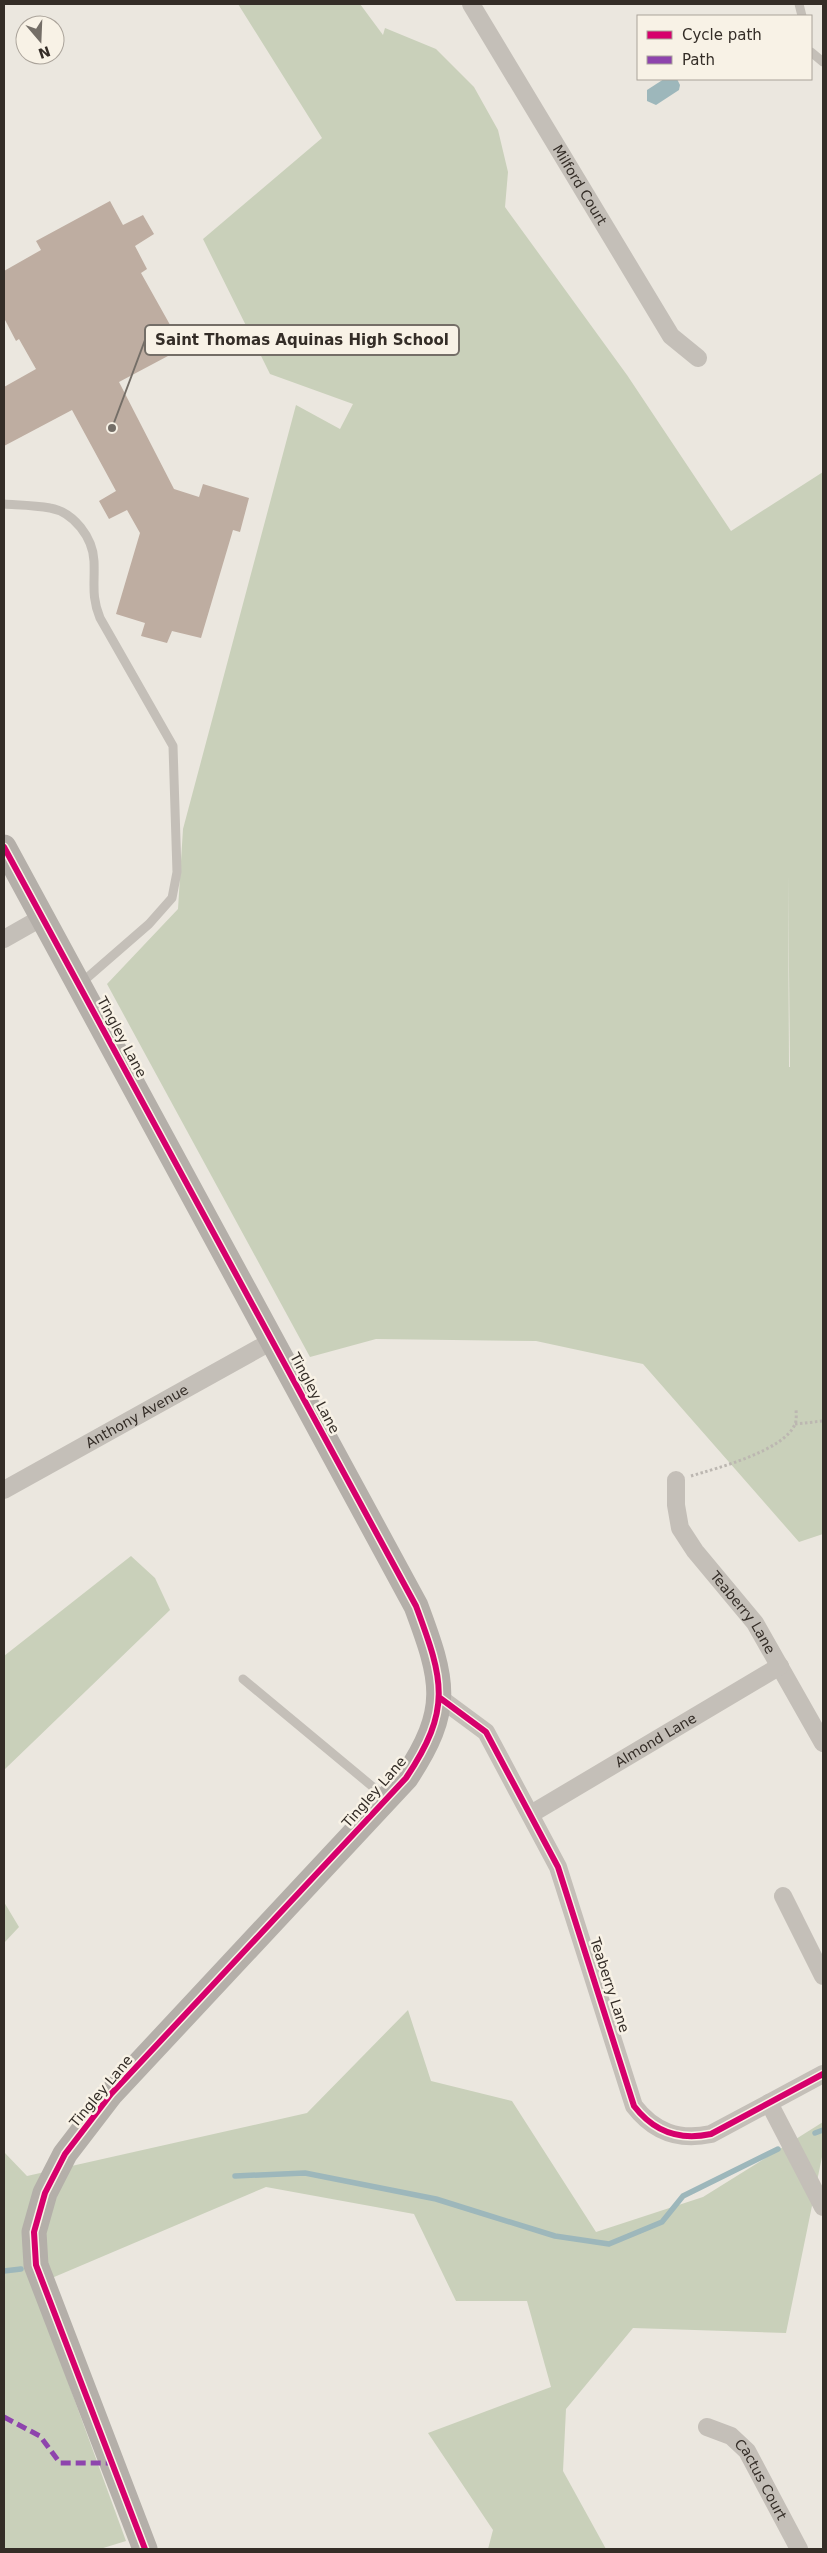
<svg xmlns="http://www.w3.org/2000/svg" width="827" height="2553" font-family="'DejaVu Sans',sans-serif">
<rect width="100%" height="100%" fill="#ebe7df"/>
<!-- green -->
<path fill="#c9d0ba" fill-rule="evenodd" d="M238,4H360L383,35L385,28L436,49L474,87L498,130L508,172L505,207L627,375L731,531L823,472V1534L799,1542L643,1364L536,1341L376,1339L310,1357L107,984L178,909L183,829L296,405L340,429L353,404L270,374L203,239L322,138ZM788,874L790,1067H789Z
M131,1556L155,1578L170,1610L4,1770V1656Z
M4,1902L19,1927L4,1943Z
M408,2010L431,2081L512,2101L596,2232L703,2197L823,2122V2152L786,2333L633,2328L566,2409L563,2471L606,2549H488L493,2530L428,2433L551,2387L527,2301H456L414,2214L266,2187L33,2286L126,2541L100,2549H4V2152L27,2176L307,2113Z"/>
<!-- water -->
<path fill="#9db7bb" d="M664,79H677L680,85L679,90L656,105L647,101V90Z"/>
<g fill="none" stroke-linecap="round" stroke-linejoin="round">
<!-- stream -->
<path stroke="#9db7bb" stroke-width="5.5" d="M815,2133L823,2130
M235,2176L305,2173L436,2199L555,2236L609,2244L662,2222L683,2196L778,2149
M4,2271L21,2269"/>
</g>
<!-- building -->
<path fill="#beada1" d="M110,201L123,225L143,215L154,234L135,246L147,269L141,273L183,348L119,382L174,489L199,497L203,484L249,498L240,532L233,530L201,638L172,631L167,643L141,636L145,623L116,614L140,533L127,510L109,519L99,501L116,491L72,410L4,446V387L36,369L19,339L16,341L4,318V271L41,250L36,241Z"/>
<g fill="none" stroke-linecap="round" stroke-linejoin="round">
<!-- path -->
<path stroke="#bcb7b1" stroke-width="3" stroke-dasharray="2.5 2.5" stroke-linecap="butt" d="M795,1424L823,1421
M691,1476C717,1468 784,1451 795,1424C797,1420 796,1412 796,1408"/>
<!-- lane -->
<path stroke="#c4bfb8" stroke-width="9" d="M799,4L802,16
M811,52L823,62
M4,504C19,505 35,505 50,508C74,512 93,538 94,561C95,584 91,596 100,618L173,746L177,872L172,898L149,924L80,984
M243,1679L385,1797"/>
<!-- street -->
<g stroke="#c4bfb8" stroke-width="18">
<path id="s1" d="M471,4L671,336L698,358"/>
<path d="M4,939L41,918"/>
<path id="s2" d="M676,1480V1505L680,1528L695,1551L755,1623L823,1743"/>
<path id="s3" d="M4,1490L272,1341"/>
<path d="M440,1698L486,1732L558,1867L634,2106C654,2132 679,2141 711,2134L823,2074"/>
<path id="s4" d="M531,1814L780,1666"/>
<path d="M783,1896L823,1976"/>
<path d="M769,2103L823,2207"/>
<path id="s5" d="M707,2427L731,2436L747,2451L799,2549"/>
</g>
<!-- secondary -->
<path stroke="#b4afa9" stroke-width="25" d="M4,847L416,1606C444,1681 452,1709 406,1778L111,2094L65,2154L45,2193L34,2232L36,2265L145,2549"/>
<!-- quiet -->
<path stroke="#8e44ad" stroke-width="5" stroke-dasharray="10 5" stroke-linecap="butt" d="M4,2417L40,2436L60,2463H112"/>
<!-- cycleway casing -->
<g stroke="#f8f2e6" stroke-width="9">
<path id="cycleway" d="M4,847L416,1606C444,1681 452,1709 406,1778L111,2094L65,2154L45,2193L34,2232L36,2265L145,2549
M440,1698L486,1732L558,1867L634,2106C654,2132 679,2141 711,2134L823,2074"/>
</g>
<!-- cycleway -->
<use href="#cycleway" stroke="#d6006c" stroke-width="6"/>
</g>
<g text-anchor="middle" stroke-width="5" stroke-linejoin="round" paint-order="stroke">
<!-- street labels -->
<g font-size="14" fill="#342d27" stroke="#f8f2e6">
<text dy="5" stroke="none"><textPath href="#s1" startOffset="211">Milford Court</textPath></text>
<text transform="translate(122 1037) rotate(62)" y="5">Tingley Lane</text>
<text transform="translate(315 1393) rotate(62)" y="5">Tingley Lane</text>
<text dy="5" stroke="none"><textPath href="#s3" startOffset="152">Anthony Avenue</textPath></text>
<text dy="5" stroke="none"><textPath href="#s2" startOffset="154">Teaberry Lane</textPath></text>
<text dy="5" stroke="none"><textPath href="#s4" startOffset="145">Almond Lane</textPath></text>
<text transform="translate(374 1792) rotate(-49)" y="5">Tingley Lane</text>
<text transform="translate(610 1985) rotate(72)" y="5">Teaberry Lane</text>
<text transform="translate(101 2091) rotate(-50)" y="5">Tingley Lane</text>
<text dy="5" stroke="none"><textPath href="#s5" startOffset="79">Cactus Court</textPath></text>
</g>
</g>
<!-- callouts -->
<path fill="none" stroke="#746e67" stroke-width="2" d="M112 428L145 340"/>
<circle fill="#746e67" stroke="#f8f2e6" stroke-width="2" cx="112" cy="428" r="5"/>
<rect fill="#f8f2e6" stroke="#746e67" stroke-width="2" x="145" y="325" width="314" height="30" rx="5"/>
<g font-size="15" text-anchor="middle" font-weight="bold" fill="#342d27">
<text x="302" y="345">Saint Thomas Aquinas High School</text>
</g>
<!-- border -->
<rect width="827" height="2553" fill="none" stroke="#342d27" stroke-width="10"/>
<!-- legend -->
<rect x="637" y="15" width="175" height="65" fill="#f8f2e6" stroke="#aaa39a"/>
<rect x="647" y="31" width="25" height="8" fill="#d6006c" stroke="#aaa39a"/>
<text x="682" y="40" font-size="15" fill="#342d27">Cycle path</text>
<rect x="647" y="56" width="25" height="8" fill="#8e44ad" stroke="#aaa39a"/>
<text x="682" y="65" font-size="15" fill="#342d27">Path</text>
<!-- north arrow -->
<g transform="translate(40 40) rotate(161)"><circle r="24" fill="#f8f2e6" stroke="#aaa39a"/>
<path d="M0-4L9 19L0 12L-9 19Z" fill="#746e67"/>
<text y="-8" font-size="14" font-weight="bold" text-anchor="middle" fill="#342d27">N</text>
</g>
</svg>
